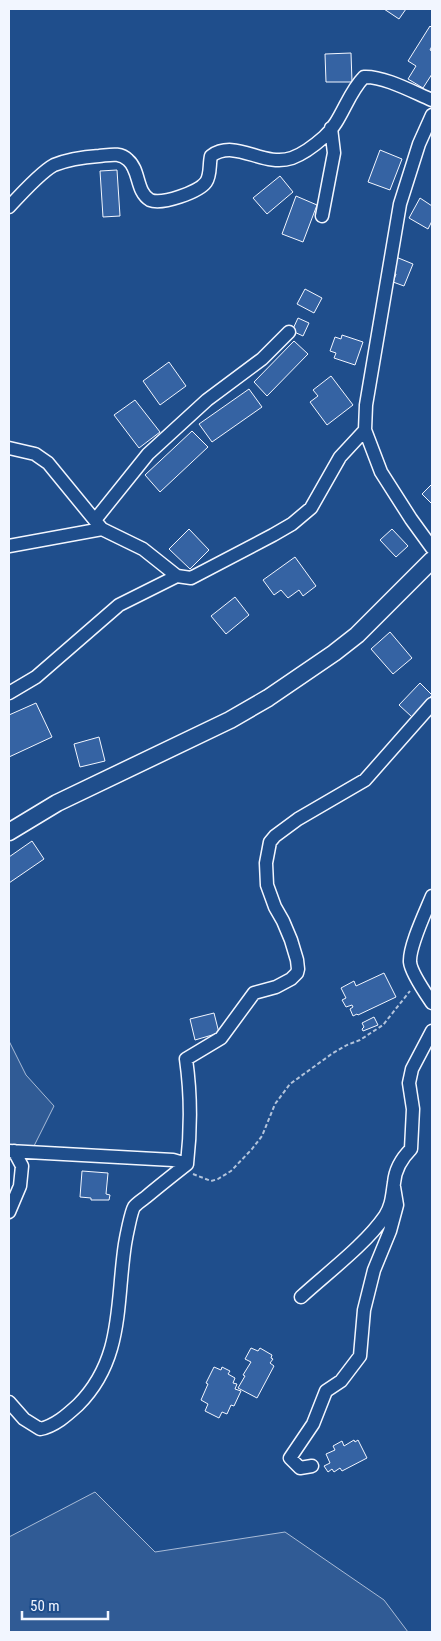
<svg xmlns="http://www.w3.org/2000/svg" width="441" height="1641" font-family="'Roboto Condensed',sans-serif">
<rect width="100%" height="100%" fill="#1f4e8c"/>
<!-- built -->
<path fill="#305b95" stroke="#a8bbd7" d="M9,1041L26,1075L54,1106L31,1152L9,1147Z
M95,1492L155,1552L285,1532L384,1600L408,1632H9V1537Z"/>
<!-- building -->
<path fill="#3563a3" stroke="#f2f6ff" d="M384,9H406L399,19Z
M430,26L432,28V46L430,50L432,51V74L423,88L408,79L416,66L408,61Z
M351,53L352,82H326L325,54Z
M380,150L402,159L390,190L368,182Z
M117,170L120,216L103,217L100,171Z
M280,176L293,192L267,214L253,198Z
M296,196L317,205L303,242L282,234Z
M420,198L432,206V221L428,229L409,218Z
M396,257L413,264L404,286L393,282L396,274L391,272Z
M305,289L322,298L314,313L297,304Z
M298,318L309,323L303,336L292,331Z
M342,335L363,342L355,365L334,358L336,353L330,351L335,337L341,339Z
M294,341L308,354L267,396L254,382Z
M169,362L186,386L160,405L143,381Z
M331,376L353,405L327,425L310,402L318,396L313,390Z
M249,389L262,407L212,442L199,424Z
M135,400L160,432L139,448L114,415Z
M192,431L208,447L160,492L145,475Z
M432,484V504L422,494Z
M189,529L209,550L190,569L169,549Z
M392,529L408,546L396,557L380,540Z
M295,557L316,586L303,596L299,590L288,598L281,590L274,595L263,580Z
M235,597L249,615L226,634L211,616Z
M390,632L412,658L393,674L371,649Z
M420,683L432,695L412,717L399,705Z
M36,703L52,737L9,757V715Z
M99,737L105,761L80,767L74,744Z
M32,841L44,859L9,883V857Z
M384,973L396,997L358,1015L357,1014L353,1016L350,1009L353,1007L352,1005L346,1007L342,1000L346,998L341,988L354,981L356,986Z
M214,1013L219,1033L195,1040L190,1019Z
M374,1017L378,1025L363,1031L362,1029L364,1027L362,1023Z
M82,1171L108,1173L106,1194L110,1195L109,1200H91V1198L80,1197Z
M251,1348L258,1351L260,1348L272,1355L271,1358L273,1359L270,1363L274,1366L257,1398L238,1388L245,1376L243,1375L251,1362L245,1359Z
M214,1367L221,1370L222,1367L230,1371L228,1374L235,1378L233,1383L237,1384L235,1389L241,1391L234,1406L231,1405L227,1414L222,1412L219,1418L205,1411L208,1404L201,1400L208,1384L206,1383Z
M354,1440L355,1442L358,1440L367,1458L342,1471L340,1468L334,1472L332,1469L328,1472L324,1466L330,1463L326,1454L335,1450L333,1446L342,1441L344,1446Z"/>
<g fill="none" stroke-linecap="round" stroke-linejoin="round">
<!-- minor casing -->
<g stroke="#f2f6ff" stroke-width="15">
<path id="minor" d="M432,115L419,144L400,204L366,405L365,430L381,472L411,519L432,548
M9,207C20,195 41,172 54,165C69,159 84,157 99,156C110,155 120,152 128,160C140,170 136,192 150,200C162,205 199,192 206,182C211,175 209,164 211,156C236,138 263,168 292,158C303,154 315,145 324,137C342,121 347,94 364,77C384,76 413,92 432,100
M322,216L334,153L331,128
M9,448L35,454L48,463L102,529L143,549L177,576L191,578L273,535L292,524L311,508L340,457L365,430
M95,520L148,454L207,400L262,359L289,332
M9,546L102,529
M9,693L36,677L119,605L177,576
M432,896C426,911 409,946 410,962C411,973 426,994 432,1003
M9,1151L173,1160L187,1164
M9,1212L20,1186L22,1166L14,1151
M301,1297C327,1273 365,1245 385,1216C392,1205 392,1195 394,1183C395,1170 402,1158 411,1149L413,1109L409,1083L412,1069L432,1031
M9,1402L24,1419L40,1429C55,1426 67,1415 78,1405C124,1359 116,1303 125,1244C126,1238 131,1212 134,1207C136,1204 142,1200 146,1197C159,1186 173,1175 187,1164C191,1129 191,1094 186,1059L221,1038L254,993L276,987L291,979L297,973L298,969L297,960L291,940L283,921L275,907L267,885L266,863L270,842L275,836L298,819L365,780L432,704
M312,1466L300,1468L290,1458L313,1424L326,1391L341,1381L360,1356L364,1310L374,1270L390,1231L397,1205L394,1187"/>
</g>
<!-- major casing -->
<g stroke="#f2f6ff" stroke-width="19">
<path id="major" d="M9,832L57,803L230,720L268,698L334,653L357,635L432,560"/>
</g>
<!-- path -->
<path stroke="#b3c4dc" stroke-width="2" stroke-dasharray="4 2.5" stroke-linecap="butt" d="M193,1174L211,1181L218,1179L231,1171L252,1149L262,1136L275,1104L290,1084L333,1053L347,1045L360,1040L383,1025L410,991"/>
<!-- minor -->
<use href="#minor" stroke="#1f4e8c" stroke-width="12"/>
<!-- major -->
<use href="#major" stroke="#1f4e8c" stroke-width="16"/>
</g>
<!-- border -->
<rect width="441" height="1641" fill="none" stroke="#f2f6ff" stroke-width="20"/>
<!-- scale -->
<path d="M22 1611v8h86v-8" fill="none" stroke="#f2f6ff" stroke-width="2.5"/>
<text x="30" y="1611" font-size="15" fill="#f2f6ff" stroke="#1f4e8c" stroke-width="4" paint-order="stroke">50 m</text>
</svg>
